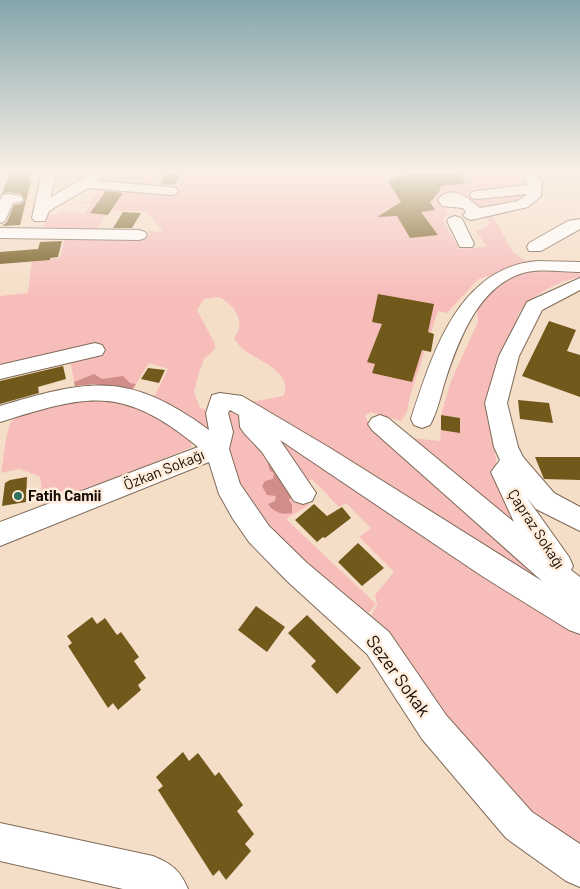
<svg xmlns="http://www.w3.org/2000/svg" width="580" height="889" font-family="Barlow,sans-serif">
<rect width="100%" height="100%" fill="#f5dec8"/>
<!-- green -->
<path fill="#f7bdbb" d="M108,171H521L525,176L528,193C514,205 498,206 480,209L461,196L446,193L439,199L448,212L443,221L459,249L487,247L476,231L486,227L489,222L484,216L492,215L513,252L532,265L478,279L447,313L438,311L410,396L407,412L401,421L370,412L365,416L367,420L373,426L578,609L251,402L283,396C295,373 257,360 244,350C240,347 237,342 234,338C247,323 235,305 219,297L204,299L197,310L215,344V349L204,359L199,373L194,392L200,408L210,411L212,434L194,419L154,397L168,369L149,363L132,390L93,384L75,386L70,360L0,370V296L28,293L32,261L60,258L65,236L146,237L150,235L148,231L164,232L146,212L109,210L96,230L43,228L47,215H57L60,212L84,213L91,204L62,202H90L99,191L91,189L107,190L93,208L112,209L126,191L176,189L184,174L164,173L154,188L96,181Z
M537,270H580V277C558,281 534,294 520,311L488,402L497,467L545,557L412,438L440,441L441,430L460,432V418L441,415L451,381L478,322L477,310C496,287 506,274 537,270Z
M88,398C104,400 119,401 134,404C147,407 191,435 192,447L43,508L41,482L39,476L19,469L1,473C4,458 5,435 11,422C17,410 74,401 88,398Z
M227,407L580,627V849L566,842L506,791L366,625L377,605L375,595L394,572L359,537L371,528L346,503L339,507L312,479L294,487L309,505L286,519L376,604L362,621L294,560L243,498L231,465Z"/>
<!-- forest -->
<path fill="#d18d8a" d="M94,374L102,379L123,376L130,383L136,384L132,390L93,384L75,386L74,382Z
M264,439C273,449 285,469 283,482L293,490V495L289,500L292,505V513C282,515 274,513 268,504L275,501L276,496L267,495L262,486L265,481L273,479L274,473L270,471L268,464L270,458L262,453L259,446Z"/>
<!-- building -->
<path fill="#71591b" d="M10,171H31L28,181H31L20,225L2,226L7,222L14,205L21,204L25,200L21,194L8,192L2,194Z
M457,171L466,183L441,186L439,192L430,202L435,210L421,212L438,235L410,238L397,216L377,217L401,202L388,181L400,176Z
M167,173L181,174L174,185L160,184Z
M106,191L123,193L108,215L90,213Z
M123,212L141,213L132,228H113Z
M62,241L58,257L50,258V260L0,264V252L38,249L40,242Z
M378,294L434,304L428,332L434,334L431,352L422,350L412,382L372,373L375,364L367,362L382,324L372,322Z
M549,321L576,330L567,351L580,355V397L522,376Z
M63,366L66,379L38,387L39,393L0,404V381Z
M148,368L165,370L159,383L141,379Z
M518,400L549,403L553,423L520,419Z
M441,415L460,418V433L441,430Z
M535,457H580V480L544,479Z
M27,477L26,502L2,506L5,483L10,480Z
M314,504L327,516L342,507L351,518L325,538L323,537L317,542L295,520Z
M358,543L384,568L362,586L338,562Z
M256,606L285,627L267,652L238,630Z
M307,615L361,668L337,694L311,666L316,661L288,633Z
M92,617L97,624L105,618L117,635L121,632L139,657L134,661L146,678L138,685L141,690L118,710L113,703L108,708L68,646L72,643L67,636Z
M183,752L189,761L198,753L215,776L219,772L243,805L237,811L254,834L245,844L251,851L226,880L219,870L213,876L158,790L163,786L156,777Z"/>
<g fill="none" stroke-linecap="round" stroke-linejoin="round">
<!-- minor casing -->
<g stroke="#7e6a57" stroke-width="2">
<path id="minor" d="M42,171H56L51,197L95,171H103L105,174L98,181L171,187L176,188L178,191L176,194L171,195L88,188L49,211L45,221H35L32,218Z
M520,171H535L542,182L541,196L528,207L471,220L466,218L463,215L466,212L463,208L442,206L438,200C450,183 469,198 480,208L518,201L527,194L477,199L472,198L470,195L472,192L477,191L528,185L526,179Z
M8,194L21,196L23,199L21,202L13,203L5,221L0,223V200L3,195Z
M455,216L461,218L463,221L474,244L472,247H460L447,221L449,218Z
M580,219V229L541,251H529L527,247L529,243L568,221Z
M0,228L139,230L145,232L147,235L145,238L139,240L0,238Z
M538,261L580,262V272C562,272 540,268 523,273C479,286 459,339 446,378C441,393 438,411 430,425L422,428L414,425L411,419C432,355 458,267 538,261Z
M580,278V290L542,310L519,356L507,403L518,447L523,457L554,493L580,507V531L536,509L527,498L569,557L573,566L571,570L580,577V634L569,630L482,576L280,440L316,493L312,501L303,504L294,501L262,452L244,433L240,427L239,415L230,410L228,413L233,432L229,449L240,484L269,526L307,563L389,632L446,715L532,812L580,844V887L566,881L506,838L422,739L367,654L287,581L249,542L233,519L219,494L209,462L0,546V522L198,447C121,384 88,395 0,422V406C90,379 129,371 209,430L206,413L212,395L220,393L242,396L330,448L542,581L372,430L368,424L372,418L380,415L388,418L514,522L491,472L500,460L494,447L485,403L499,356L527,302Z
M95,343L102,345L105,350L102,355L0,379V365Z
M0,823L153,856C172,864 180,870 188,889H123L0,861Z"/>
</g>
<!-- minor -->
<use href="#minor" fill="#fff" fill-rule="evenodd"/>
</g>
<!-- sky -->
<linearGradient id="sky" x2="0" y2="1"><stop stop-color="#85a6ac"/><stop offset="0.58" stop-color="#faf0e6"/><stop offset="1" stop-color="#faf0e6" stop-opacity="0"/></linearGradient>
<rect width="580" height="295" fill="url(#sky)"/>
<!-- markers -->
<circle fill="#2e6f5e" stroke="#ffecda" stroke-width="2" cx="18" cy="496" r="5"/>
<g text-anchor="middle" stroke-width="5" stroke-linejoin="round" paint-order="stroke">
<!-- street labels -->
<g font-size="15" fill="#150d06" stroke="#ffecda">
<text transform="translate(164 470) rotate(-22)" y="5">Özkan Sokağı</text>
<text transform="translate(536 529) rotate(57)" y="5">Çapraz Sokağı</text>
</g>
<!-- poi labels -->
<g font-size="15" font-weight="bold" fill="#150d06" stroke="#ffecda" text-anchor="start">
<text x="28" y="501">Fatih Camii</text>
</g>
<!-- near-street labels -->
<g font-size="18" fill="#150d06" stroke="#ffecda">
<text transform="translate(398 676) rotate(54)" y="6">Sezer Sokak</text>
</g>
</g>
</svg>
